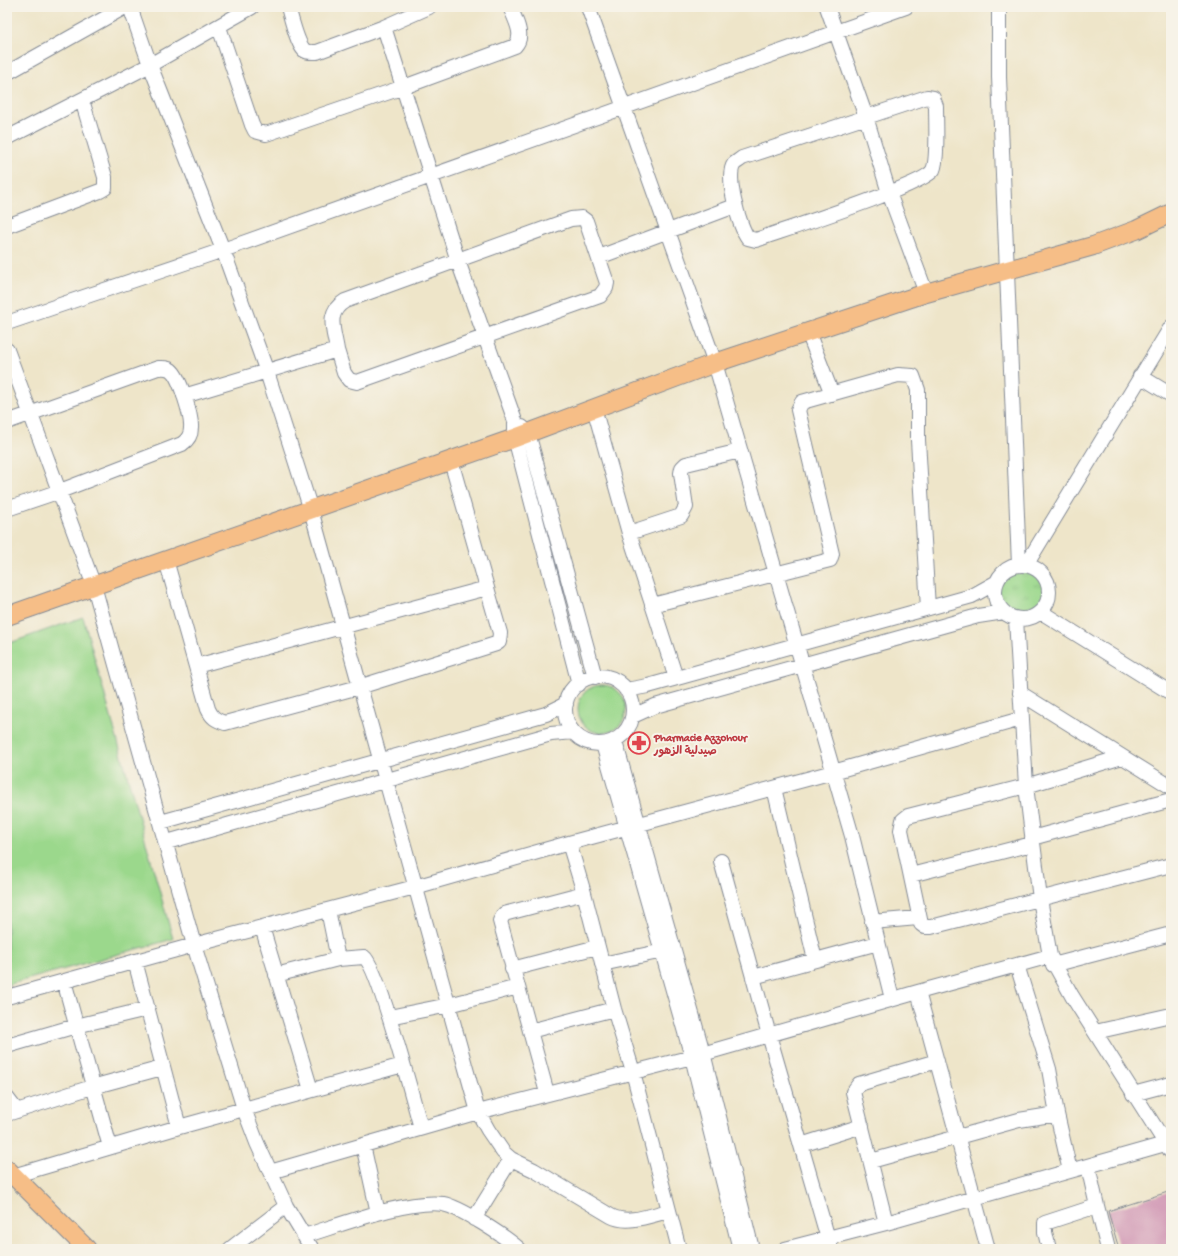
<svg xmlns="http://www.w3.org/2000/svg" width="1178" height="1256" font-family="'Gochi Hand','Playpen Sans Arabic',sans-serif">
<defs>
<pattern id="park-tufts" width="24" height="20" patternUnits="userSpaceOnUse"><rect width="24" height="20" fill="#9bd88c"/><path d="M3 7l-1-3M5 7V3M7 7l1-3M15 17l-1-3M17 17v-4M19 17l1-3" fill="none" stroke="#85ba7b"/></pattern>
</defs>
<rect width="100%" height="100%" fill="#f7f3e8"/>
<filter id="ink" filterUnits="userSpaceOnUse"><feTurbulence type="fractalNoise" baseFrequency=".025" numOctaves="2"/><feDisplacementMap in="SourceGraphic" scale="8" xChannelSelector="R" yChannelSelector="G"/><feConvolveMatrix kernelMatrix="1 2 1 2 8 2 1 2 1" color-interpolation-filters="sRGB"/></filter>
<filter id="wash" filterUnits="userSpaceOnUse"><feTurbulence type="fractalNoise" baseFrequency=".012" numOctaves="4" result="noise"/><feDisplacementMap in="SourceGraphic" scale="16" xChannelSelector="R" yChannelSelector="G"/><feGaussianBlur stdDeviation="0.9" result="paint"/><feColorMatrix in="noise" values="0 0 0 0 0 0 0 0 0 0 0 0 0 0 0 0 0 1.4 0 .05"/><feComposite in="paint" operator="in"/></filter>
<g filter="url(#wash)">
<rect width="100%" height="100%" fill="#eee5c9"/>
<!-- grass -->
<path fill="#9bd88c" stroke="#5b8475" d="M83,617L173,939L7,985V644Z
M578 709a24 24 0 1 1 48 0a24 24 0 1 1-48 0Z"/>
<!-- park -->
<path fill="url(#park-tufts)" stroke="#5b8475" d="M998 592a25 25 0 1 1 50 0a25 25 0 1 1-50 0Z"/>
<g id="blocks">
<!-- building -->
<path fill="#d095b3" d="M1171,1191V1249H1119L1108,1211Z"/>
</g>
</g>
<g filter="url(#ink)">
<use href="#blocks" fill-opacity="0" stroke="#848a94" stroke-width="1"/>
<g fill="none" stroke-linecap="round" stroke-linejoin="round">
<!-- minor casing -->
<g stroke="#848a94" stroke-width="16">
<path id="minor" d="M130,7L150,65L223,250L267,372L311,510L478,1112L488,1130L503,1152L511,1159L534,1170L611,1216C628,1225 651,1215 669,1211
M288,7C291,17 297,43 304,50C308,53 312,52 317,52L384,27L429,7
M588,7L715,363L852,836L892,999
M827,7L866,117L889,193L926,293
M999,7V77L1019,565
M219,27L252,125L255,131L266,134L401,88L515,46C525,36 515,19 510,7
M384,27L458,261L515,421V438L579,684
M7,73L125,7
M927,97L933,98L936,106C936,120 938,160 933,170C925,185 781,231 756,240L748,238C739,226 725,176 734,164C736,162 740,160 742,158Z
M7,138L150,65L252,7
M7,226L100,191L105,188V177L82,100
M599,257L735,206
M7,323L223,250L906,7
M808,332L832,394
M7,350L94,586L194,945L244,1109L257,1143L286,1206L312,1249
M1140,376L1171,395
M184,396L337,350L344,373L349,380L357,382L600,296L606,288L607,283L586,221L582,218L571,219L345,301C325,313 334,330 337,350
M594,408L629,533L676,678
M7,422L158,368C162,368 167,367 171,370C180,377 192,417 191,428C191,435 188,440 182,444L60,491L7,509
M522,427L528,433L595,677
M629,533L681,516L686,507L681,473L682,468L686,464L740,451
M166,560L208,709C212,718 216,720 225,723L359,687L496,644L499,642L500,633L487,588
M995 592a27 27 0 1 1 54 0a27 27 0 1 1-54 0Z
M1026,565L1171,327
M652,605L830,560L832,554L798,410L802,402L898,375L913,376L918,390V440L928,608
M1041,612L1171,693
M1016,619L1026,786L1040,899L1050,956L1072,996L1171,1152
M196,666L487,588L451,461
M565 710a34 34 0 1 1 68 0a34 34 0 1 1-68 0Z
M626,690L648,686L972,596L997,582
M1020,693L1171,787
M633,716L655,706L978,616L1004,612
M615,741L703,1053L752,1249
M603,744L692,1057L740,1249
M1122,757L1026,786L908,816L903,820L901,830L921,924L925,927H931L1171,865
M774,788L815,960
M161,822L546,714L566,704
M1032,838L1171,800
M167,842L551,734L573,732
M569,843L584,893L614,1009L633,1072L679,1249
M721,861L769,1035L831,1249
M911,875L1032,844
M328,910L338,959L364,957C378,966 414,1103 421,1128
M872,922L918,918
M262,927L311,1090
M135,961L179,1127
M602,964L663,951
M1053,965L1171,934
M512,969L597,947
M276,975L338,959
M753,977L878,943
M64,981L110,1147
M918,992L988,1249
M7,997L194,945L415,887L569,843L833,772L1021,719
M389,1017L449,1005L518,987
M530,1031L614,1009
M1095,1032L1171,1015
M7,1046L76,1026L147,1009
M547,1093L500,921L504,914L584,893
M1133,1094L1171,1084
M7,1098L17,1111
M7,1114L92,1087L162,1068
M1057,1114L1070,1171
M363,1145L378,1213
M801,1145L862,1126
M871,1161L1019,1120L1057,1114L1049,1069L1017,965
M270,1172L478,1112L692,1057L918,992L1050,956
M13,1176L179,1127L403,1065
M1097,1206L1108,1249
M474,1219L511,1159
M886,1223L853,1092L859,1084L937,1061
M304,1236C340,1225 408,1199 443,1204C460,1207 506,1237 519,1249
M230,1249L286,1206
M785,1249L886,1223L1165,1144
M1049,1249L1045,1232V1223L1097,1206L1088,1166"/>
</g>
<!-- major casing -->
<g stroke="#848a94" stroke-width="20">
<path id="major" d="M7,616L515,438L715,363L926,293L1093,246L1136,230L1171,213
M7,1169L87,1249"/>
</g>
<!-- minor -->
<use href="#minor" stroke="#fff" stroke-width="14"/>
<!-- major -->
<use href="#major" stroke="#f6be87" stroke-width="18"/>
</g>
</g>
<!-- icons -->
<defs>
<g id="pharmacy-ring" transform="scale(1.15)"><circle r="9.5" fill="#f7f3e8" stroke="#e0444e" stroke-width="1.5"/><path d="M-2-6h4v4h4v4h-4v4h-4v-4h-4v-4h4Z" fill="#e0444e"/></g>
</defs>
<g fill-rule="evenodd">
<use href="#pharmacy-ring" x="639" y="743"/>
</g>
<g text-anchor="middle" stroke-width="4" stroke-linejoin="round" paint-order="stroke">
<!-- health labels -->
<g font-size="11" font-weight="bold" fill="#be3a42" stroke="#f7f3e8" text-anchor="start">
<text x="654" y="741">Pharmacie Azzohour<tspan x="654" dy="13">صيدلية الزهور</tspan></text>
</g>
</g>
<!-- margin -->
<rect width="1178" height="1256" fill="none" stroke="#f7f3e8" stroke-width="24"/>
</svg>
